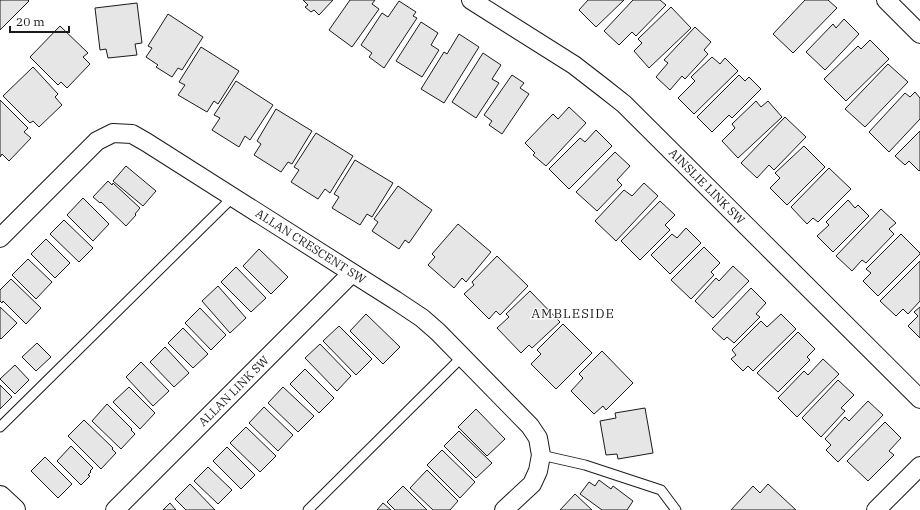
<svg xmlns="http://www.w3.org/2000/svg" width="920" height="510" font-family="'IBM Plex Serif',serif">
<rect width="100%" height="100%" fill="#fff"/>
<!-- building -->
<path fill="#e6e6e6" stroke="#1a1a1a" d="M0,0H28L29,1L0,30Z
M303,0H333L319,15L314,10L311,12L305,7L308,5Z
M350,0H375L372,4L379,9L352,47L329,30Z
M588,0H624L596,27L579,10Z
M633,0H660L666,5L636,36L632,32L619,45L604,31Z
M805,0H828L837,8L793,53L773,34Z
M399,1L416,12L413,16L417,18L384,68L369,57L372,53L361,45L382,13L388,17Z
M137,3L142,43L135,44L137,55L108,58L106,49L100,50L95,8Z
M671,7L691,28L649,68L634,51L642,43L638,39Z
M168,14L203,37L182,70L178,68L172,77L156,67L158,65L146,57L152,48L148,46Z
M844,19L859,34L825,70L806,52L833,24L836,28Z
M421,22L438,33L431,45L439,50L422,77L396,61Z
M60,26L88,53L83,57L90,64L67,88L61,82L58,85L30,57Z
M695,27L711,42L704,50L708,54L685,79L682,76L670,90L656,77L668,63L664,60Z
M459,34L479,47L444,103L421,89L444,52L447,54Z
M870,40L889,59L846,101L824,79L858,46L861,49Z
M201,47L239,71L218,104L214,101L207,112L178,95L185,85L179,82Z
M483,53L501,65L492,79L499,83L476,118L452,102Z
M712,57L720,64L725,58L738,71L694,114L678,98L695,81L691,77Z
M888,64L908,82L865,127L845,109Z
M33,67L58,94L55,97L62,105L39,127L33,121L30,123L3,96Z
M512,75L524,83L520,88L529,94L502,134L489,125L492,121L484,115Z
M739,75L745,81L749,77L761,89L732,118L729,115L712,132L697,117Z
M236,81L273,105L250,140L245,136L239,147L212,130L220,118L214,115Z
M915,92L920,98V119L889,152L869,132L905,93L910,97Z
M0,100L28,128L24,132L31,138L9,161L2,154L0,157Z
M756,101L761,107L768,101L782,117L738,158L722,141L735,128L732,124Z
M569,107L586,123L546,166L533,155L535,153L525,143L553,114L558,119Z
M276,109L312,131L292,164L288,162L281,172L254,155L261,144L257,141Z
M785,117L806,137L774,170L769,165L757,178L741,163Z
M596,130L612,146L569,189L549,169L580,138L585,142Z
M920,131V170L919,171L909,161L905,165L895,156Z
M316,133L353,156L330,193L325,189L318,199L291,182L299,170L294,167Z
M804,146L825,167L787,205L770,188L780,178L775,173Z
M615,152L630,166L617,180L622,185L597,211L576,192Z
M355,160L393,183L372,217L367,214L360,225L332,208L339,197L334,194Z
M126,166L156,191L143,206L113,181Z
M829,168L851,189L818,222L813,218L807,224L791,207Z
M108,181L112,185L113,183L140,208L135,214L136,215L126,226L101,202L100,203L93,197Z
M644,183L658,196L616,241L595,221L624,190L632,196Z
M398,186L432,210L409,243L405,240L399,249L372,231L378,222L374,219Z
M83,198L109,224L93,241L67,215Z
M848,200L855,208L858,205L869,216L833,252L817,236L829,225L826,222Z
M660,201L675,215L665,225L670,230L640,260L621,241Z
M881,209L896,223L889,229L894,234L866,263L862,260L852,271L836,256Z
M64,220L93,248L79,262L50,234Z
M458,224L491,252L466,282L462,278L454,288L428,265L435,257L432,254Z
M686,228L701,243L670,274L651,255L672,234L677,238Z
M901,234L920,253V254L878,296L863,281L871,273L866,269Z
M46,239L70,263L55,278L31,254Z
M704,247L720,263L711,272L714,275L691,299L671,280Z
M259,249L288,277L271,294L243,266Z
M497,256L528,286L500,315L496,311L489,319L464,294L474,285L472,282Z
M28,259L52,282L36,299L12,275Z
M920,261V301L908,314L903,309L896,316L880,301Z
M733,266L749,281L713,318L695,301L716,278L719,281Z
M236,267L266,298L251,312L221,282Z
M11,279L41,308L26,324L3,301L2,303L0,301V290Z
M218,286L246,318L230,333L202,301Z
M751,288L766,303L756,314L760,317L734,343L727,337L724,340L712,329Z
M530,291L560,322L532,348L529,345L521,353L497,328L509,317L506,314Z
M0,307L17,323L1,339L0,338Z
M920,307V338L908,326L918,316L914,312Z
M200,308L226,335L211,350L185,323Z
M366,314L400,347L383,364L350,331Z
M781,314L796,329L753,371L748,366L743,371L731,359L736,355L732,350L761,321L767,327Z
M563,324L592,353L556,389L531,364L541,354L537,350Z
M339,326L372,359L356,375L323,341Z
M183,328L208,354L193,368L168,343Z
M798,332L815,349L807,357L810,360L778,392L757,373Z
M37,343L51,357L36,371L22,357Z
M320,344L351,376L337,391L305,358Z
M165,347L189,373L174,387L150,362Z
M602,351L633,383L606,410L603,406L594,414L571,391L583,378L579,374Z
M823,359L839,374L797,417L778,398L804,371L808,375Z
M141,362L169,391L153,406L126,377Z
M15,365L29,380L15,394L0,379Z
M305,369L334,398L319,413L290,384Z
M838,380L854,395L841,408L845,411L821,437L802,418Z
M0,385L12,397L0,409Z
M129,387L155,413L140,429L113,402Z
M283,387L314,416L298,432L268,403Z
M868,401L883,415L838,462L826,450L831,445L825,439L845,417L849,421Z
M107,404L132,429L131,430L135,434L121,449L92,421Z
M264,407L293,435L278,451L249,423Z
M645,408L653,453L618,459L617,454L606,455L600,421L616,418L615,413Z
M476,409L505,439L487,456L458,427Z
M84,420L113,448L112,449L116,453L101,469L68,436Z
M885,422L901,438L889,451L894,455L868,481L847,461Z
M246,427L276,456L260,472L230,443Z
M459,431L492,463L476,478L444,446Z
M71,446L93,468L90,471L91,472L88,475L90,476L81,485L57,461Z
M227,447L255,475L241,489L213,461Z
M442,450L475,482L460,498L427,465Z
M45,457L72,484L58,498L31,471Z
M208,467L232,490L218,504L194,481Z
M427,470L458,501L450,510H433L410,488Z
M599,480L611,489L613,486L633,501L627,510H602L580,494L589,482L595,486Z
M190,484L215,510H186L175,499Z
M768,484L796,510H731L753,486L760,493Z
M403,486L427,510H395L387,502Z
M575,494L592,510H560Z
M170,503L176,510H163Z
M383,503L391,510H377Z"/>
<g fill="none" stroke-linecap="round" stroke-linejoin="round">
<!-- service casing -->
<g stroke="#1a1a1a" stroke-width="11">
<path id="service" d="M0,427L233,197
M541,455L585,465L661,490L676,510
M308,510L462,357"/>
</g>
<!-- minor casing -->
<g stroke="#1a1a1a" stroke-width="20">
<g id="minor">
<path id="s1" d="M471,0L574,65L605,89L624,104L920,399"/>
<path d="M886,0L920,34"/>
<path id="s2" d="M0,238L97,141L113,133L132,134L146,142L395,300L422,318L438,332L530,426L538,438L541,455L538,471L532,484L504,510"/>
<path id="s3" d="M115,510L352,273"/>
<path d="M876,510L920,466"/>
</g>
</g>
<!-- tertiary casing -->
<g stroke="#1a1a1a" stroke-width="24">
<path id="tertiary" d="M0,497L14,510"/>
</g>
<!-- service -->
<use href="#service" stroke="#fff" stroke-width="9"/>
<!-- minor -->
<use href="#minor" stroke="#fff" stroke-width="18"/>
<!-- tertiary -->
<use href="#tertiary" stroke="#fff" stroke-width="22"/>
</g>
<g text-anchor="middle" stroke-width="3" stroke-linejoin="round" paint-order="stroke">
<!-- street labels -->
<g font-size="12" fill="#1a1a1a" stroke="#fff">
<text dy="4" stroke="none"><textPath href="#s1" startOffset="302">AINSLIE LINK SW</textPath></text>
<text dy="4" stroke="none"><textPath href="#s2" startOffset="385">ALLAN CRESCENT SW</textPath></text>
<text dy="4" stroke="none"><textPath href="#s3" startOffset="168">ALLAN LINK SW</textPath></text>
</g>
<!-- neighbourhood labels -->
<g font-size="13" letter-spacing="1" fill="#1a1a1a" stroke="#fff">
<text x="573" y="318">AMBLESIDE</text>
</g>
</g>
<!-- scale -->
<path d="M10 26v6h59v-6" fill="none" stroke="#1a1a1a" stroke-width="2"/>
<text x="16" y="26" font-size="12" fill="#1a1a1a" stroke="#ffffff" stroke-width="3" paint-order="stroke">20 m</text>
</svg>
